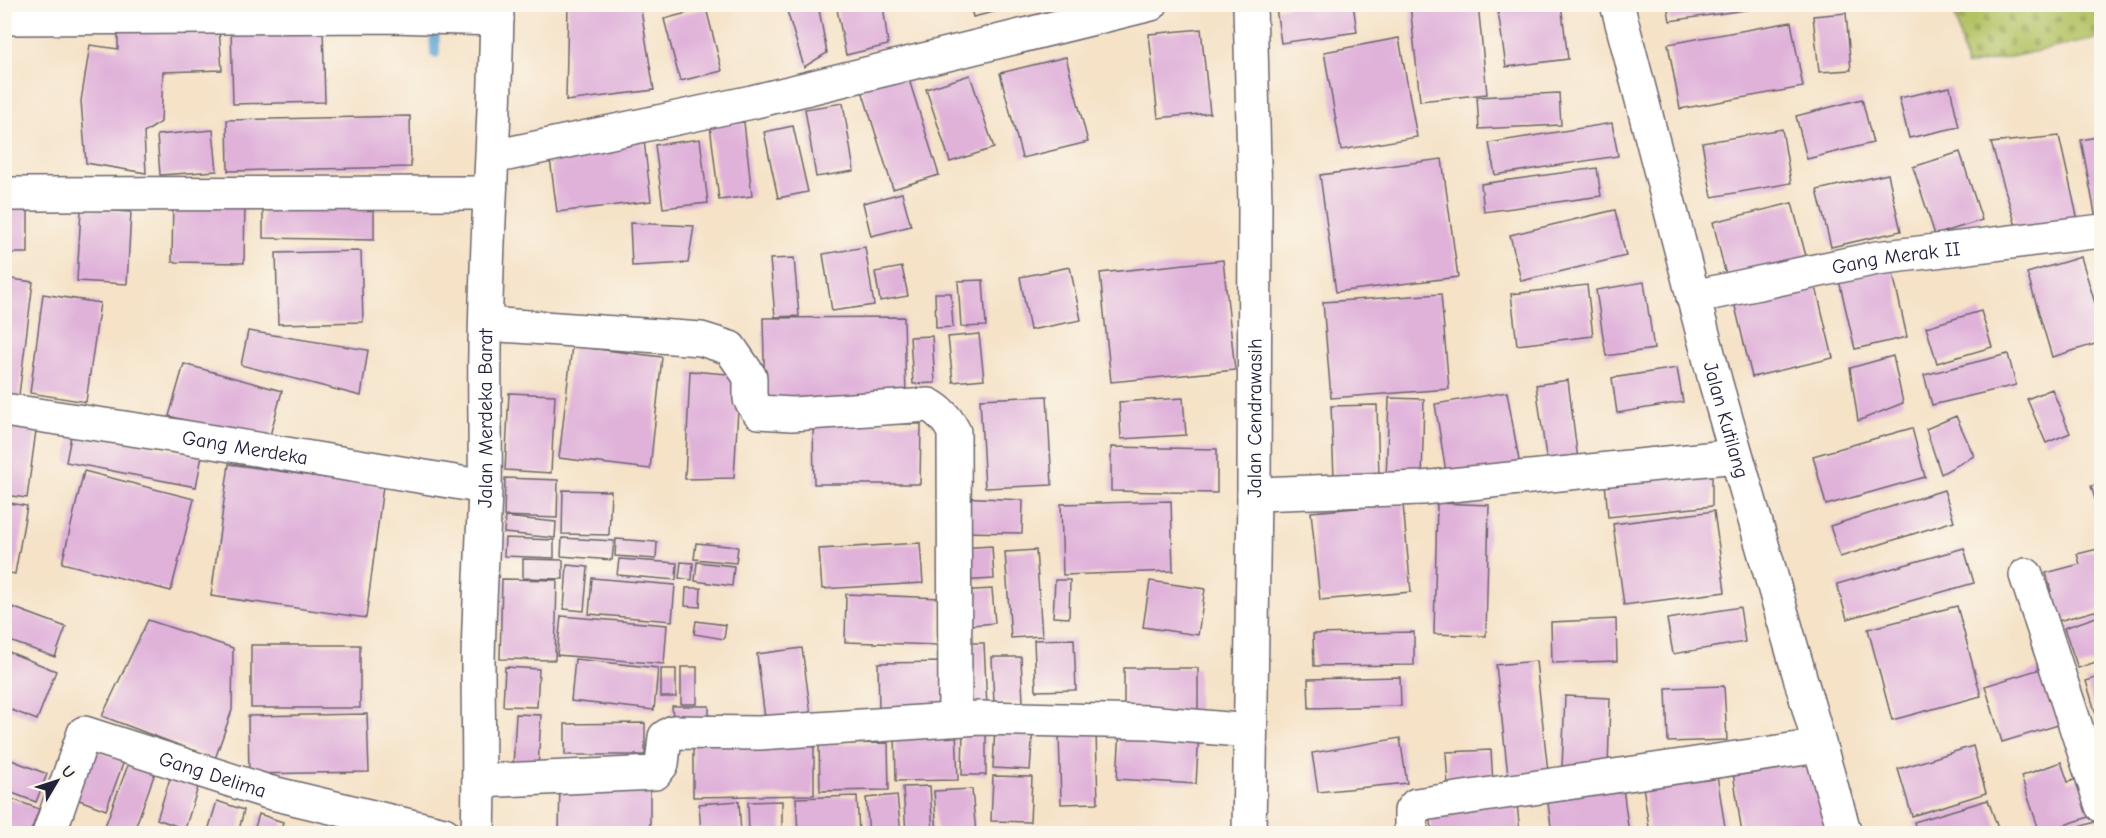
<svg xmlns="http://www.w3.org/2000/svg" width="2106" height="838" font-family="'Comic Neue',sans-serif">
<defs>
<pattern id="cemetery-stones" width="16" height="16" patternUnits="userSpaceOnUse" patternTransform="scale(1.5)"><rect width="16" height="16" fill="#b3c264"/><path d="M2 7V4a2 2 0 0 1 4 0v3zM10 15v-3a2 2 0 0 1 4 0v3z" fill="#9aa658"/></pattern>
</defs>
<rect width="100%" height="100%" fill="#fbf7ec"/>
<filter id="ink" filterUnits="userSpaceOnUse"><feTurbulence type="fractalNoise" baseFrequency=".0167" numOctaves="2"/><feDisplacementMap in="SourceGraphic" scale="12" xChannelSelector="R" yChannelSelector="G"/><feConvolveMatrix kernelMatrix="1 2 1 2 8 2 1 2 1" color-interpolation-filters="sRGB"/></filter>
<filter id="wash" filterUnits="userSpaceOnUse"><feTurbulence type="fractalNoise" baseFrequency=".008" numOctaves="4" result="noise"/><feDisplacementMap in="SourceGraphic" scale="24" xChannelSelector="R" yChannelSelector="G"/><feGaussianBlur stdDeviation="1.35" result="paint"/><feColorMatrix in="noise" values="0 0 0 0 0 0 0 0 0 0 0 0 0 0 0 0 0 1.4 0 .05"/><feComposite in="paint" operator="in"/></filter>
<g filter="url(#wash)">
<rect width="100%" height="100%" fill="#f5e2c7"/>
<!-- cemetery -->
<path fill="url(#cemetery-stones)" stroke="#6a7250" stroke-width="1.5" d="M1953,5H2101V38L1966,66Z"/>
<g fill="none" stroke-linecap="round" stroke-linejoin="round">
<!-- stream -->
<path stroke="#5aa2d0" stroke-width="10" d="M434,20L435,53"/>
</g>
<g id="blocks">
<!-- building -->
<path fill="#e0b2da" d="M568,4H640L654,90L566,101Z
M785,4H818L827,53L804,67Z
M836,4H883L888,45L846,55Z
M1302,4H1353L1357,32L1281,43L1276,8Z
M1410,4H1478L1487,94L1420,101Z
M1497,4H1561L1568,59L1506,67Z
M1667,4H1772V6L1670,21Z
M970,5H1009L1010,8L973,17Z
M706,8L722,71L680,81L664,19Z
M1846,13L1851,70L1819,72L1813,16Z
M1791,22L1803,87L1680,109L1668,44Z
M323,27L325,102L233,104L231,29Z
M219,28L222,70L163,72L161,122L144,133L146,173L86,163L81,101L90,45L118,49V29Z
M1201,29L1210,113L1158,118L1149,34Z
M1399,38L1417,137L1341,150L1324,52Z
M1066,57L1088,142L1022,158L1000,73Z
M906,70L939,175L893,189L860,84Z
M970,75L994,148L950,162L926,89Z
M1950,87L1959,127L1909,138L1899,98Z
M1559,93L1561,125L1479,129L1477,97Z
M1862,99L1873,143L1807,159L1796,116Z
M843,103L854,171L816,177L805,109Z
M410,116L411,167L228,171L227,120Z
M744,122L752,196L719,200L710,125Z
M1612,123L1618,156L1495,175L1489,143Z
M793,126L808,192L778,198L764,132Z
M1782,129L1791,183L1712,197L1702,143Z
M213,130L217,171L160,175L157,135Z
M2059,136L2079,225L2019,236L1991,143Z
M2102,136V218L2096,219L2081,140Z
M700,139L708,203L663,208L655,145Z
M644,140L651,201L557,212L549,151Z
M1960,152L1982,220L1935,235L1913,167Z
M1442,159L1458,277L1336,292L1320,175Z
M1597,168L1601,196L1484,212L1481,184Z
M1888,174L1901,231L1831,247L1817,190Z
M902,193L911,226L871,236L863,203Z
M173,197L245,199L244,263L172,262Z
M263,199L374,201V240L263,238Z
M4,202H28V253H4Z
M1792,203L1807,260L1727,280L1713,222Z
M81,209L131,212L127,284L77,281Z
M1615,210L1626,256L1521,281L1510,235Z
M630,223L694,226L688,263L632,266Z
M865,247L874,305L832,311L823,254Z
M361,251L363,322L278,324L276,253Z
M2081,257L2102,326V342L2052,357L2027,273Z
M794,258L799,316L775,317L770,259Z
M1223,260L1235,370L1111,382L1100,273Z
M1891,264L1907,337L1855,349L1838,276Z
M902,267L908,296L880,301L875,272Z
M1070,267L1081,320L1030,330L1020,277Z
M4,278L33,282L18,403L4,401Z
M983,280L986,326L961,327L958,281Z
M1644,282L1654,349L1606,356L1596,290Z
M1815,283L1833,358L1752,377L1734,302Z
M1587,285L1593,336L1517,345L1511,294Z
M935,293H951L953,327L936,328Z
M43,294L100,303L86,402L30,393Z
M1441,294L1449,389L1331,398L1323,302Z
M1981,311L1992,347L1937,363L1926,327Z
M904,317L906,399L765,400L763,318Z
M248,331L368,350L361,396L241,365Z
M979,334L984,379L953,382L948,337Z
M932,336L935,383L913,384L910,337Z
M572,346L662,357L650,469L559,458Z
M2008,354L2016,385L1932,405L1924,375Z
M1893,356L1903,403L1858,421L1850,368Z
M184,364L282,391L268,443L169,416Z
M1677,368L1683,402L1617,413L1612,378Z
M690,371L740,375L734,478L685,479Z
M1568,380L1578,460L1547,464L1536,385Z
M2052,389L2070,433L2046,443L2027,399Z
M1507,392L1520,466L1447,478L1435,404Z
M509,393L555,395L551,473L505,470Z
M1047,396L1052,485L985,488L980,399Z
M1183,398L1186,435L1121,439L1119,402Z
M1389,398L1424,399L1422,480L1386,479Z
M1377,405L1379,476L1334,477L1331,406Z
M1956,416L1974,456L1941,474L1926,429Z
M11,419L37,423L27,498L4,495V461Z
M813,423L921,424L920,484H814Z
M1912,428L1925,477L1826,505L1813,456Z
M72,431L202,456L196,487L66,462Z
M1111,447L1217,449V493L1111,491Z
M229,464L383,486L366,618L211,596Z
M1712,468V506L1608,517L1605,482Z
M84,471L194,499L171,591L62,563Z
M505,478L558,480L557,518L504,516Z
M2102,483V519H2101L2091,486Z
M563,490L611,491L609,535L562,534Z
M1944,490L1954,521L1840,557L1830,526Z
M959,497L1023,500L1022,533L958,532Z
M1171,501L1173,571L1063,575L1061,504Z
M4,502L27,506L15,574L4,572Z
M1437,503L1489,505L1486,636L1434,634Z
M1403,504L1411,592L1320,600L1311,512Z
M1714,511L1725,592L1624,605L1613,524Z
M505,517L556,522L555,538L504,533Z
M505,538L554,540V558L504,556Z
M562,538L614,541L612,560L561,556Z
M616,539L657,542L656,559L615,556Z
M696,543L738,547L736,563L694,559Z
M920,543L923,583L822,589L819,549Z
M992,546L994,579L960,581L958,548Z
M1964,548L1974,583L1847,619L1837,584Z
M2102,548V609L2051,623L2043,594L2051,591L2046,573L2080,564L2077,554Z
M1036,550L1042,636L1011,638L1005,552Z
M523,559L563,560V579L523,578Z
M619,559L677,563L676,580L617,575Z
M681,562L693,563L692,580L679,578Z
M697,562L734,566L732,586L695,581Z
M567,565L588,567L584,611L564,609Z
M592,578L675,585L672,621L589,614Z
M502,579L557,580L555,660L500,659Z
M1055,580H1070L1069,618L1053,617Z
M1150,581L1205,589L1198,635L1143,627Z
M686,588H701L700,607L685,606Z
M992,589L995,623L960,626L958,591Z
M846,594L940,598L938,645L845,642Z
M4,604L66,627L55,657L4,639Z
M1957,606L1981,696L1892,720L1868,629Z
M1740,607L1745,642L1673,654L1667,619Z
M2102,615V660L2078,668L2064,628Z
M561,616L667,625L664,664L557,655Z
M1616,619L1617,661L1552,663L1551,622Z
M148,620L233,648L232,710L215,759L102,716Z
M696,621L726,625L724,639L694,634Z
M1414,632V665L1314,666L1313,634Z
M1074,639L1076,690L1036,691L1034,640Z
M963,643H984L987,707L966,708Z
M251,645H360V708H251Z
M802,648L812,722L766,727L757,654Z
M4,650L56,671L37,720L4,707Z
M992,657H1021L1023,703L994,704Z
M575,659L658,668L654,710L571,701Z
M1536,661L1548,772L1508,776L1496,665Z
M948,662L949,710H879L878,663Z
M505,667L539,669L537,707L503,706Z
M681,667H697V704H681Z
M2047,667L2065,723L2002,742L1985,686Z
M1124,668H1198V713L1124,712Z
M661,669H676V697H661Z
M2102,676V717L2097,718L2086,681Z
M1400,677L1401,706L1309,708L1308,679Z
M1724,686L1727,740L1668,742L1666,688Z
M1565,696L1610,698L1608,770L1562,768Z
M672,706H709V717L673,718Z
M367,714L369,772L249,774L248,716Z
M516,714L541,715L538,768L513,766Z
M645,723V755H565V724Z
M2102,723V763L2086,727Z
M995,725L1033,728L1030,770L993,768Z
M963,728H986V775H962Z
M956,729L958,780L896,781L895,730Z
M1120,729L1199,733L1196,784L1117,779Z
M1059,732H1096L1098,803L1061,804Z
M1400,738L1407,783L1318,792L1312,753Z
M814,739V795L693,797V741Z
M888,743L889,790L820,791L819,744Z
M1973,746L1986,793L1912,816L1898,769Z
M93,749L124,761L106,810L74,798Z
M1491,750L1493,784L1448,787L1446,752Z
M4,757L47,774L36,802L4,790Z
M131,757L157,767L133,834H102Z
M1818,759L1829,834H1742L1733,772Z
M2061,762L2068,782L2083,777L2095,815L2040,833L2021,776Z
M172,772L200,781L185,829L157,819Z
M1717,775L1726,834H1650L1643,786Z
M993,776L1032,777L1030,822L991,821Z
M1622,780L1629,834H1552L1546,788Z
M560,782L650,784V834H559Z
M930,786L933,834H906L903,787Z
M972,789L976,834H937L934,791Z
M897,795L901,834H869L866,798Z
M4,796L39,809L30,834H16L4,829Z
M857,796L859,834H798L796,798Z
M1988,800L2000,834H1917L1914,822Z
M217,801L244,810L238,834H207Z
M739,801L741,834H701L699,804Z
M782,801V834H749L748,802Z
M1517,803L1520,834H1432L1430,809Z
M259,814L283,822L280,834H253Z
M2098,821L2102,834H2060V833Z"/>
</g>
</g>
<g filter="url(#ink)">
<use href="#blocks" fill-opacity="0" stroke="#6c656c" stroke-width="1.5"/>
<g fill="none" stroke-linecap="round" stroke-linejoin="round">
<!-- minor casing -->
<g stroke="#6c656c" stroke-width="36">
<g id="minor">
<path id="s1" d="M1617,4L1716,384L1845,834"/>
<path d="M4,18L392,16L497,19"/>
<path d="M493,157L752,102L1151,4"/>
<path d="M12,194L489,193"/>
<path id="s2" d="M1693,297L1877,258L2102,231"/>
<path d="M486,324L701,339L730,348L750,377V399L759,412L792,414L929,405C940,411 948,420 954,432L955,719"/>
<path id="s3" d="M4,410L171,435L485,487"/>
<path d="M1254,494L1422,488L1736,456"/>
<path d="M2026,575L2102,806"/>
<path d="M480,781L655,773L662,764L665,737L673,732L759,733L979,718L1148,722L1250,731"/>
<path id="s4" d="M49,834L84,733L268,792L444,834"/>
<path id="s5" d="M478,834C480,776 478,719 478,661C479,604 483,547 485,489C486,442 484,395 485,349C486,234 496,119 497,4"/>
<path id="s6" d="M1249,834L1254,494L1255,203L1250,4"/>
<path d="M1411,834V811L1416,805L1819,746"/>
</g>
</g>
<!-- minor -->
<use href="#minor" stroke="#fff" stroke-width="33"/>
</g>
</g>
<g text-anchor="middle" stroke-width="4.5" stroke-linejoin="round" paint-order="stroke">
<!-- street labels -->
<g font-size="20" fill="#22223b" stroke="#fbf7ec">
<text dy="7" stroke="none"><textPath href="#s2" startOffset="207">Gang Merak II</textPath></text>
<text dy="7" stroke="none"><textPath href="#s5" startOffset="416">Jalan Merdeka Barat</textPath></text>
<text dy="7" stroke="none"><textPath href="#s6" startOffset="416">Jalan Cendrawasih</textPath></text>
<text dy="7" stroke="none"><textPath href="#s1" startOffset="430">Jalan Kutilang</textPath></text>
<text dy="7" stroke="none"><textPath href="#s3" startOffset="244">Gang Merdeka</textPath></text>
<text dy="7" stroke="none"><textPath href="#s4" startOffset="242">Gang Delima</textPath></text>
</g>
</g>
<!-- margin -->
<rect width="2106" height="838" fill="none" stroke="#fbf7ec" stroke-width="24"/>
<!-- north arrow -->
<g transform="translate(57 781) rotate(51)" stroke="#fbf7ec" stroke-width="4.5" paint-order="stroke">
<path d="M0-4.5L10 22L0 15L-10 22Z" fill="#22223b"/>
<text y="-9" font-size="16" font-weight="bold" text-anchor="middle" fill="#22223b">U</text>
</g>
</svg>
